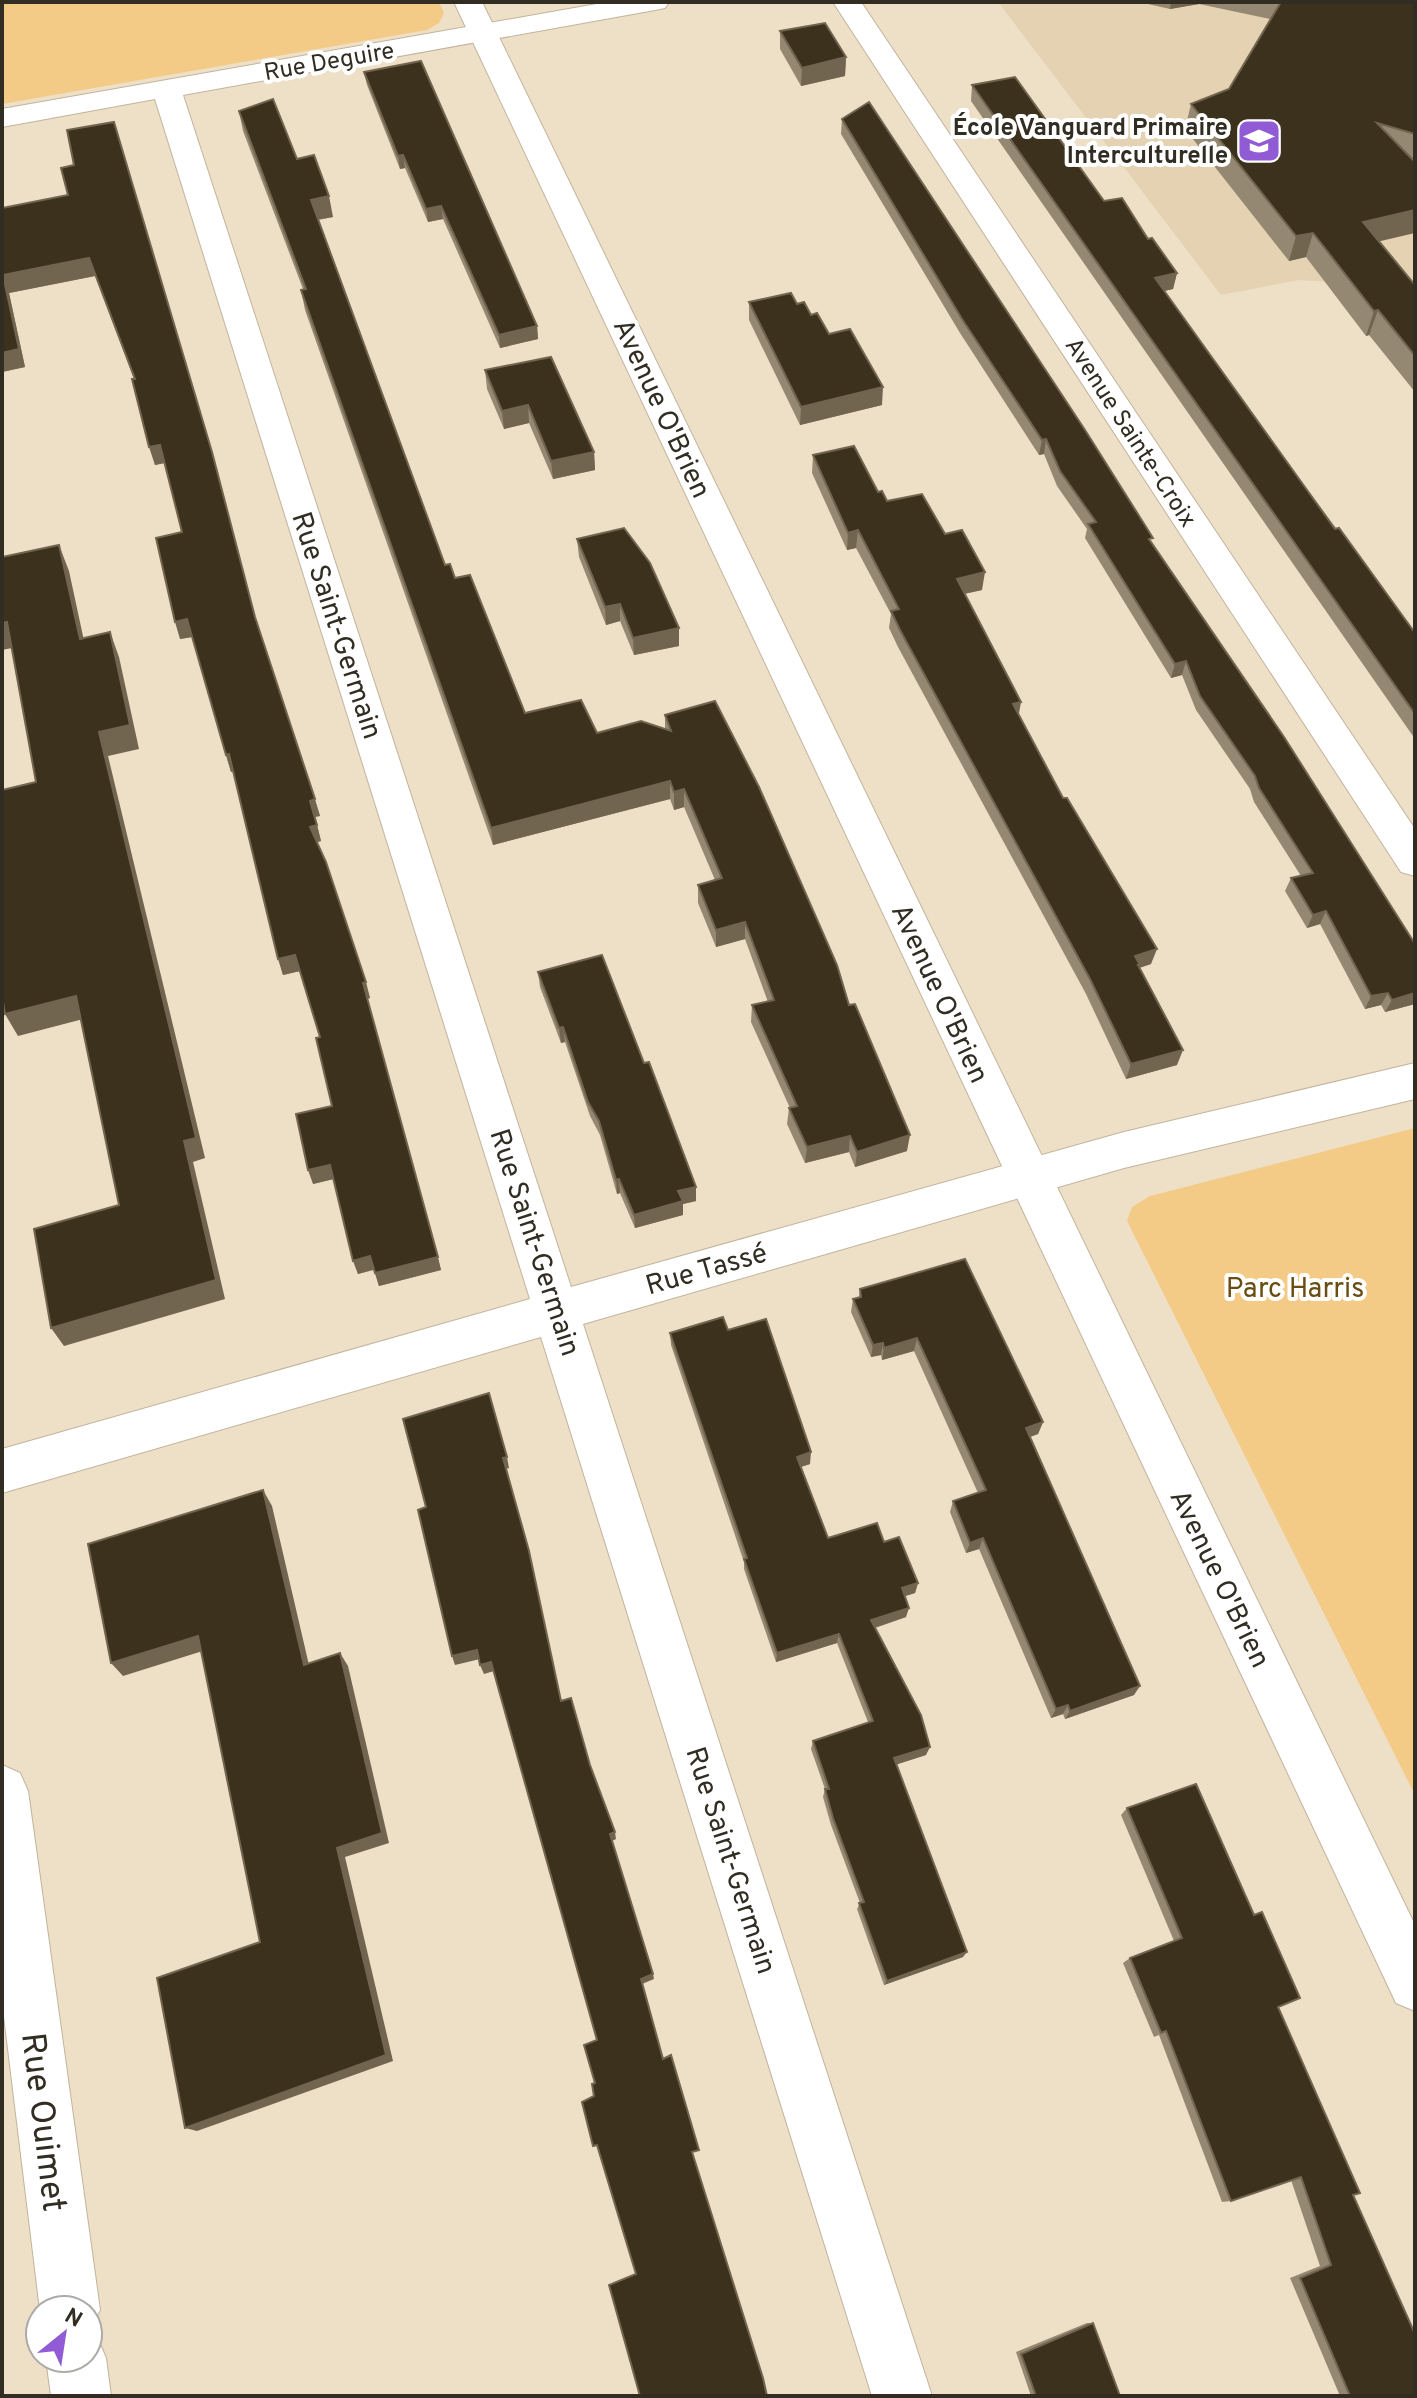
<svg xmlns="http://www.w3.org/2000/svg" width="1417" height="2398" font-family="Overpass,sans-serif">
<rect width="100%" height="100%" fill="#eedfc7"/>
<!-- built -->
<path fill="#e4d2b3" d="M998,2H1415V288L1299,280L1221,295Z"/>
<!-- green -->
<path fill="#f3cb87" d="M2,2H439L444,13L439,23L427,30L2,104Z
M1415,1128V1795L1127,1221L1132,1207L1150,1196Z"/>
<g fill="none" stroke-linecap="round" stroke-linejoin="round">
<!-- minor casing -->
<g stroke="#c2b49d" stroke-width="2">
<path id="minor" d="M608,2H669L665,8L655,10L183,95L571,1287L1124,1132L1415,1063V1099L1124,1168L583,1324L932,2396H872L541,1337L2,1493V1449L530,1299L155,99L2,127V109Z
M833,2H861L1415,829V876L1401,872Z
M2,1765L20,1773L28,1791L100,2310L88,2332V2310H40L2,2000Z
M88,2333L97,2337L106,2358L111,2396H51L46,2358H88Z"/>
</g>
<!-- tertiary casing -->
<g stroke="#c2b49d" stroke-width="2">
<path id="tertiary" d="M454,2H482L1415,1925V2011L1396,2003Z"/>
</g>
<!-- minor -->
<use href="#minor" fill="#fff" fill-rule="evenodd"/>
<!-- tertiary -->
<use href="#tertiary" fill="#fff" fill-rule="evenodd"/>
</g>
<!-- wall -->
<path fill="#958872" d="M1139,2H1415V161L1413,160L1379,241L1415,285V392L1369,335L1366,336L1306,257L1289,261L1185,129L1191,104L1229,89L1270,19L1199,4L1170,9Z
M780,31L846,57L845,76L801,86L780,49Z
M364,72L537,326L538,339L500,348L443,219L428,222L405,168L400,169L367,85Z
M972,85L1148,239L1177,273L1173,289L1164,291L1302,483L1415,633V739L971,101Z
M239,111L297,159L333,217L318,220L445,565L455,578L525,713L597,733L665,729V715L849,1005L907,1151L855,1167L849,1152L805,1163L787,1124L789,1108H790L751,1022L752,1005L768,1002L745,939L716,947L698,903V885L715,880L684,807L674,810L670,799L493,845L305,310L301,290L303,289L243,131Z
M842,119L1152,543L1415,1004L1385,1012L1381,1005L1365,1009L1320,924L1307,928L1285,891L1291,878L1301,876L1254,802L1250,789L1196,710L1182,675L1171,678L1085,538L1087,529L1057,486L1044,454L1039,455L960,333L841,134Z
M68,195L256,619L320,816L315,817L321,841L317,842L370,998L367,999L441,1270L379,1286L374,1270L358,1274L333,1179L313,1184L332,1106L320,1037L300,971L283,975L233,771L231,772L226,755L192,637L180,639L182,532L164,463L155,465L134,379L95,276L9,293L25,367L2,372V208Z
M749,302L797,304L811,315L829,334L882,405L800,425L749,320Z
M485,370L594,452L595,470L553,479L529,423L504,429L487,389Z
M813,455L878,492L887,501L945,534L982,590L964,594L1019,715L1151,964L1139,968L1177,1065L1126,1079L1086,994L898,647L889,628L891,614L856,548L847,550L812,473Z
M577,539L679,646L634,655L620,621L606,625L579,557Z
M538,972L644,1063L696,1187V1201L683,1204V1215L635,1228L620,1193L617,1194L600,1135L590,1116L565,1042L561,1043L540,987Z
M860,1289L1043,1422L1038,1434L1030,1437L1134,1695L1065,1719L1063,1714L1051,1718L979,1549L966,1553L950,1512L953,1501L978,1493L914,1351L882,1360L881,1355L871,1357L851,1312L853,1299L859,1298Z
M728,1330L810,1464L800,1467L828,1538L884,1542L918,1583L915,1593L905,1596L906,1617L875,1628L926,1755L897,1764L963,1957L884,1985L857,1909L860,1903L831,1825L823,1797L825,1789L811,1749L813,1741L868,1722L837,1643L776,1662L744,1569V1562L671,1345L670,1333Z
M1127,1808L1254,1915L1300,1998L1278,2007L1353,2195L1415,2396H1340L1290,2278L1320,2266L1291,2180L1231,2201L1222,2202L1159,2035L1154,2037L1123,1963L1130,1958L1174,1941L1121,1815Z
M1087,2323H1093L1120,2396H1031L1016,2352Z"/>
<!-- shaded-wall -->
<path fill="#716550" d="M1171,2H1200L1199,4L1170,9Z
M846,57L845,76L801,86L802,68Z
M403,155L405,168L400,169L398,156Z
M329,196L333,217L315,220L311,200Z
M441,206L443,219L428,222L426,209Z
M1415,210V233L1355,247L1363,222Z
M1313,233L1306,257L1289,261L1296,236Z
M89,258L95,276L9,293L25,367L2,372L3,275Z
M1177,273L1173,289L1151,294L1155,278Z
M1378,310L1369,335L1366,336L1374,311Z
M537,326L538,339L500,348L499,335Z
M883,387L882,405L800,425L801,407Z
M528,405L529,423L504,429L502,411Z
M1046,439L1044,454L1039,455L1042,440Z
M160,445L165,463L155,465L149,447Z
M594,452L595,470L553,479L551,461Z
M858,530L856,548L847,550L848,533Z
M59,545L69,571L89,664L80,639Z
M985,572L982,590L954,596L957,579Z
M620,604V621L606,625L605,607Z
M187,619L192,637L180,639L175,622Z
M7,622L17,647L2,650V623Z
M679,628V646L634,655L633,638Z
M110,632L119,657L139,749L108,756L205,1158L193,1162L225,1299L64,1346L51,1328L184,1141L99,732Z
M1186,661L1182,675L1171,678L1175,664Z
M1021,702L1018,719L1013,704Z
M229,754L234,771L231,772L226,755Z
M670,781V799L493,845L491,828Z
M684,789V807L674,810V792Z
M315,799L320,816L314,817L310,801Z
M317,825L321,841L314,843L310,827Z
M1326,911L1320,924L1307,928L1313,915Z
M745,922V939L716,947V930Z
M1157,949L1151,964L1139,968L1135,980V956Z
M295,955L300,971L283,975L278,959Z
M366,982L370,998L367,999L363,983Z
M1388,993L1381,1005L1365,1009L1371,996Z
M1415,993V1004L1385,1012L1392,1000Z
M76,996L87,1018L18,1036L5,1014Z
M563,1027L565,1042L561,1043L559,1028Z
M1183,1050L1177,1065L1126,1079L1131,1064Z
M910,1135L907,1151L855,1167L857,1152Z
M850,1136L849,1152L805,1163L807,1147Z
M330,1165L334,1179L313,1184L308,1170Z
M619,1179L620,1193L617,1194L616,1180Z
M696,1187V1201L683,1204V1215L635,1228L634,1215L678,1191Z
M370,1256L375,1269L358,1274L353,1261Z
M438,1257L441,1270L379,1286L375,1273Z
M917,1338L914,1351L882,1360L884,1348Z
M883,1343L881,1355L871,1357L873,1345Z
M1043,1422L1038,1434L1021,1440L1026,1428Z
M811,1452L810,1464L795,1469L797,1457Z
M507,1457L509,1468L506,1469L503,1458Z
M263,1490L272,1506L312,1678L304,1665Z
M983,1538L979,1549L966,1553L970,1543Z
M918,1583L915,1593L899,1598L902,1588Z
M909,1608L906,1617L868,1630L871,1620Z
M839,1634L837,1643L776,1662L777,1653Z
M198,1636L209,1649L123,1676L111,1663Z
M477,1650L480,1659L455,1665L452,1656Z
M340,1653L348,1666L389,1843L345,1857L393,2061L197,2131L185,2128L337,1848Z
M491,1662L494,1671L484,1674L480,1665Z
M1140,1686L1134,1695L1065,1719L1070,1711Z
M1068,1705L1063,1714L1051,1718L1056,1709Z
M930,1747L926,1755L892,1766L894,1758Z
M615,1832L616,1839L612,1841L610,1834Z
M967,1952L963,1957L884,1985L887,1981Z
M653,1974L654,1979L642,1984L641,1979Z"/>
<!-- building -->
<path fill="#3c311d" stroke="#716550" stroke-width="2" d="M1281,2H1415V134L1377,123L1415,162V210L1363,222L1415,285V356L1378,310L1374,311L1313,233L1296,236L1191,104L1229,89Z
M825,23L846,57L802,68L780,31Z
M421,61L537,326L499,335L441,206L426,209L403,155L398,156L364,72Z
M1015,77L1104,201L1122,198L1148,239L1152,238L1177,273L1155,278L1302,483L1335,529L1339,528L1415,633V714L972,85Z
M273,99L297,159L314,155L329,196L311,200L445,565L450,564L455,578L470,575L525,713L581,700L597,733L641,721L671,731L665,715L715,701L759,787L837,965L849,1005L855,1004L910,1135L857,1152L850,1136L807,1147L789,1108L797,1106L752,1005L774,1000L745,922L716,930L698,885L722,878L684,789L674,792L670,781L491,828L301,290L306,289L239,111Z
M869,102L1085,430L1153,538L1149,539L1284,737L1415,944V993L1392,1000L1388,993L1371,996L1326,911L1313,915L1291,878L1313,873L1259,788L1255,776L1200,696L1186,661L1175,664L1088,524L1096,522L1060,471L1046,439L1042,440L962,319L842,119Z
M114,122L212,452L255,617L315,799L310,801L317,825L310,827L326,862L366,982L363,983L438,1257L375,1273L370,1256L353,1261L330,1165L308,1170L296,1114L332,1106L316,1038L320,1037L295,955L278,959L229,754L226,755L187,619L175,622L156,538L182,532L160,445L149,447L132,379H135L89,258L3,275L19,349L2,353V208L68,195L61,168L74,165L67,130Z
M791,293L797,304L804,302L811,315L817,313L829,334L850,329L883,387L801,407L749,302Z
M551,357L594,452L551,461L528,405L502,411L485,370Z
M854,446L878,492L882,491L887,501L922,494L945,534L962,530L985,572L957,579L1021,702L1013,704L1063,798H1067L1157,949L1135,956L1140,965H1138L1183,1050L1131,1064L1090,979L900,630L891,611L899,609L858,530L848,533L813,455Z
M624,528L650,563L679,628L633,638L620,604L605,607L577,539Z
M59,545L80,639L110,632L130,725L99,732L196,1138L184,1141L216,1280L51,1328L34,1229L119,1205L76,996L5,1014L2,996V790L36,782L7,622L2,623V557Z
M602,955L644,1063L649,1062L696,1187L678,1191L683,1201L634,1215L619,1179L616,1180L599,1121L588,1102L563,1027L559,1028L538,972Z
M965,1259L1043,1422L1026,1428L1140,1686L1070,1711L1068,1705L1056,1709L983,1538L970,1543L953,1501L986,1490L917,1338L884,1348L883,1343L873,1345L853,1299L861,1297L860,1289Z
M723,1317L728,1330L766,1319L811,1452L797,1457L828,1538L877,1523L884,1542L899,1537L918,1583L902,1588L909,1608L871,1620L921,1715L930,1747L894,1758L967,1952L887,1981L859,1903L864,1902L833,1818L825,1789H829L813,1741L873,1721L839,1634L777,1653L744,1559L747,1558L670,1333Z
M489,1393L507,1457L503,1458L529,1551L561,1701L571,1698L590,1765L615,1832L610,1834L653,1974L641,1979L663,2059L671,2055L699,2150L692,2152L763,2378L767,2396H640L609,2285L636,2274L597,2145L593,2146L582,2102L594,2096L592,2084L595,2083L584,2045L597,2040L491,1662L480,1665L477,1650L452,1656L418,1510L426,1507L403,1419Z
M263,1490L304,1665L340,1653L382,1833L337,1848L386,2055L185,2128L157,1978L260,1942L198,1636L111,1663L88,1544Z
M1196,1784L1254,1915L1262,1912L1300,1998L1278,2007L1360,2193L1353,2195L1415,2334V2396H1350L1300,2278L1331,2265L1301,2177L1231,2201L1166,2031L1161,2033L1130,1958L1182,1938L1127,1808Z
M1093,2323L1120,2396H1036L1021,2354Z"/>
<!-- icons -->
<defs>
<g id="school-square" transform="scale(2.3)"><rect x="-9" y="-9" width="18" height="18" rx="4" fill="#905bd4" stroke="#fff"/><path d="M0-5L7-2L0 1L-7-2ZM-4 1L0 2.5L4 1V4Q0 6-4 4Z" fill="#fff"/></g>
</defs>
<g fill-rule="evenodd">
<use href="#school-square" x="1259" y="141"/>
</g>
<g text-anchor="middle" stroke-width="8" stroke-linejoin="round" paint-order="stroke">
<!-- far-street labels -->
<g font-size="24" fill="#322d23" stroke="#fff">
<text transform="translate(329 61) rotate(-10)" y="8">Rue Deguire</text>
<text transform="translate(1131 432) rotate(57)" y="8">Avenue Sainte-Croix</text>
</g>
<!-- far-poi labels -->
<g font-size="24" font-weight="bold" fill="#322d23" stroke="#fff" text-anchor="end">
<text x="1228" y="135">École Vanguard Primaire<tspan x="1228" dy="28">Interculturelle</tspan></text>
</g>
<!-- street labels -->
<g font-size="28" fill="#322d23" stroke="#fff">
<text transform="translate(663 408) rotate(65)" y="10">Avenue O'Brien</text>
<text transform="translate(338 625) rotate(72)" y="10">Rue Saint-Germain</text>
<text transform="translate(941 993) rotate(65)" y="10">Avenue O'Brien</text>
<text transform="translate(536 1242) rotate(72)" y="10">Rue Saint-Germain</text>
<text transform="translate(706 1268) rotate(-16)" y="10">Rue Tassé</text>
<text transform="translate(1221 1578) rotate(64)" y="10">Avenue O'Brien</text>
<text transform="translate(732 1860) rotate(72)" y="10">Rue Saint-Germain</text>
</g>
<!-- park labels -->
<g font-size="28" fill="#6a4d11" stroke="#fff">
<text x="1295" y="1297">Parc Harris</text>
</g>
<!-- near-street labels -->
<g font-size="34" fill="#322d23" stroke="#fff">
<text transform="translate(45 2122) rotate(83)" y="12">Rue Ouimet</text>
</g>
</g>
<!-- border -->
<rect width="1417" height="2398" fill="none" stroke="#322d23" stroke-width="8"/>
<!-- north arrow -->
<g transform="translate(64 2334) rotate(30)"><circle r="38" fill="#ffffff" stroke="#adaba7" stroke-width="2"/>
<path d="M0-6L14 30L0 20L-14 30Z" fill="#905bd4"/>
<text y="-12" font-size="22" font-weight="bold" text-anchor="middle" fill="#322d23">N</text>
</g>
</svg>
